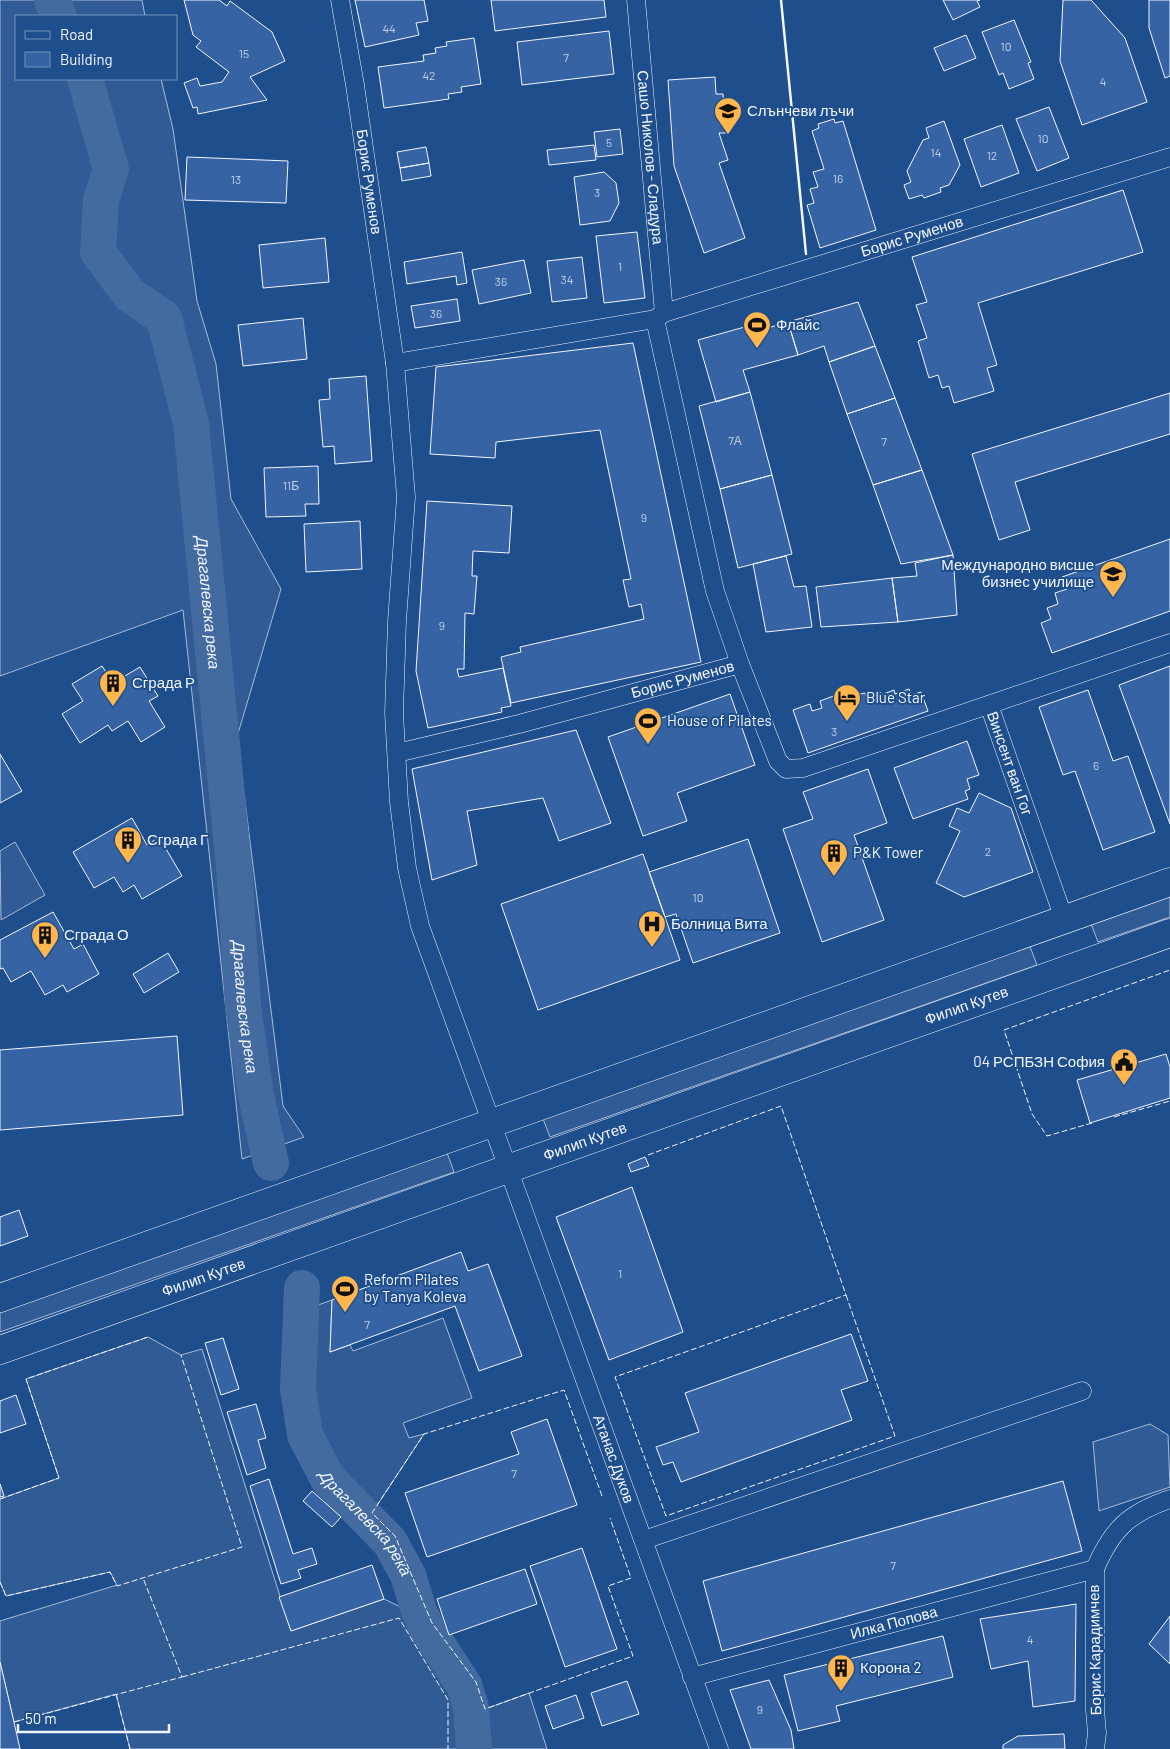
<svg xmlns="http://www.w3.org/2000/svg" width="1170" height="1749" font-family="Barlow,sans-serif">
<rect width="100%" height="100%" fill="#1f4e8c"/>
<!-- built -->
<path fill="#305b95" stroke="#a8bbd7" d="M0,0H142L145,16H16V79H161L173,129L197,301L216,364L231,499L281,589L237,737L283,1106L304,1137L242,1159L183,610L0,676Z
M15,842L45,895L1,920L0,851Z
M1170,893V917L1098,942L1090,921Z
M1029,944L1037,965L550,1137L542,1116Z
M446,1150L454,1172L0,1332V1307Z
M332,1300L330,1352L350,1345L353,1351L443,1318L472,1398L403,1423L409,1438L424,1434L372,1513L350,1496L327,1465L309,1429L304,1394L310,1308Z
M148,1337L181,1355L202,1349L291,1631L384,1599L411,1612L461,1693L467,1749H130L116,1694L14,1722L0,1662V1621L117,1585L110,1572L6,1596L0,1582V1499L59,1478L26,1379Z
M1150,1424L1168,1435L1170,1487L1099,1511L1093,1442Z
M529,1693L547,1749H487L485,1709Z"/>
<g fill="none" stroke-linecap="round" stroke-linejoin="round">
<!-- river -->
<g stroke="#446ba0" stroke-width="36">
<path d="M52,0L59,16"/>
<path id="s1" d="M85,79L111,169L101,200L98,252L130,295L164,318L191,424L234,868L243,1006L256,1096L271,1163"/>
<path id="s2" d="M302,1288L298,1389L305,1435L328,1479L390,1542L408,1575L419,1611L428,1630L464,1685L471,1707L474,1749"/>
</g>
</g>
<!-- building -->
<path fill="#3563a3" stroke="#f2f6ff" d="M184,0H219L227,6L230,1L272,32L285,61L250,77L267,100L198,114L197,107L193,108L184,83L197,78L200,86L222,82L229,72L196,47L201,41L193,35Z
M355,0H424L428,21L416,23L419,35L365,47Z
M491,0H604L606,17L495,31Z
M943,0H980L977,1L980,7L953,20Z
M1063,0H1091L1125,38L1147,102L1082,125L1060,61Z
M1149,0H1170V76L1165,78L1149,28Z
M1014,20L1031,62L1028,63L1034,79L1009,89L1003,73L999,75L982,32Z
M609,31L614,74L522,85L517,42Z
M966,35L976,58L944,71L934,48Z
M474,38L481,84L461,87L462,92L448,94L449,99L384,108L378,67L424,61L423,55L436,53L435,48L447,46L446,42Z
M715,77L716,94H723L726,133H719L728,160L719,163L745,238L704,253L674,166L668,80Z
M1049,107L1069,158L1037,171L1016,119Z
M834,119L835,123L843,121L876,230L820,248L807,205L814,203L810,189L818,187L813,172L824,169L812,131L819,128L818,124Z
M944,121L960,165L949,185L940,188L941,192L924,198L922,195L909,199L904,185L911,182L907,171L923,140L929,138L926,128Z
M1002,125L1019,173L981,187L964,139Z
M620,129L623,154L597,157L594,132Z
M594,145L596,160L549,165L547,150Z
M426,147L429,163L400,168L397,152Z
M187,157L288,161L286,203L185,200Z
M429,163L431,176L402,181L400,168Z
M604,172L616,183L619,203L610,221L580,225L574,177Z
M1123,190L1143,252L978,303L997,365L987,368L994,391L954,403L949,386L942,388L938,375L929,378L918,341L927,338L916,305L927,302L912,257Z
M637,232L645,298L604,303L596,236Z
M325,238L329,282L263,288L259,245Z
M462,252L467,283L457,285L456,276L407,284L404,262Z
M582,257L587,298L552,302L547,261Z
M524,260L531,293L479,304L472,270Z
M457,299L460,321L415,328L411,306Z
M858,302L875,346L829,362L824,346L798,355L788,322Z
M303,318L307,359L243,366L238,325Z
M788,322L798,355L743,370L750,392L716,402L698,340L759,323L761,330Z
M633,343L701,662L511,703L501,657L521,652L520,647L644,619L641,604L629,607L623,580L631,579L600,430L496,442L495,458L430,454L436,367Z
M875,346L895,398L847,414L829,362Z
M366,376L372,461L335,464L334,446L323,447L319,400L330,399L329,379Z
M750,392L772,475L720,489L699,406Z
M1170,393V434L1015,482L1030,530L999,540L972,454Z
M895,398L922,470L873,485L847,414Z
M318,466L319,504H305L306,516L266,517L264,468Z
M922,470L953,555L901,564L873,485Z
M772,475L792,554L738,568L720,489Z
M427,501L512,506L509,553L473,551L472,576H477L474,614L465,613L464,669H457L459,677L503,668L511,706L501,708L502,712L428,728L416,671Z
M360,521L362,569L306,572L304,524Z
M1170,539V611L1052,653L1041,623L1051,619L1047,608L1058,604L1055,593L1067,589L1062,577Z
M953,555L957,615L898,622L892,578L917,576L915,563Z
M786,556L794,587L806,586L812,627L766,632L753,564Z
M892,578L898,622L821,627L816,587Z
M102,666L113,683L140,667L158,696L149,701L165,727L141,742L128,721L112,731L108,725L80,743L62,714L83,701L72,684Z
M1170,666V824L1119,685Z
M909,689L911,695L921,692L928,711L808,753L793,710L810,704L812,711L822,708L820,701L839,694L841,698L865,693L866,696L880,692L881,695L894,690L895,694Z
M1088,690L1113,761L1128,756L1155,832L1103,850L1075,771L1063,775L1039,707Z
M730,694L755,765L677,793L687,821L643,836L608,737Z
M576,730L611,823L559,841L543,798L467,811L477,865L432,880L412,769Z
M967,741L979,775L967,779L970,789L965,791L968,799L913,819L894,768Z
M0,754L22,791L0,803Z
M868,769L887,823L854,835L884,920L822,942L783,829L813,819L803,792Z
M979,793L1011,808L1033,872L964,897L936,883L960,831L949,826L957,808L969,813Z
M132,818L147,845L159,837L182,876L142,899L134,885L123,892L114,877L94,888L73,852Z
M748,839L780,933L693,963L676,914L665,917L649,872Z
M643,854L680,960L538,1010L501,904Z
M53,912L74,949L83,944L99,974L67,992L63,985L45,995L31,971L11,982L3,968L0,969V940Z
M168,953L179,972L144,993L133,974Z
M177,1036L183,1115L0,1130V1050Z
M1166,1054L1170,1067V1098L1090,1123L1077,1080Z
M645,1157L649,1166L631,1172L628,1164Z
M632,1187L683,1332L609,1360L556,1217Z
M19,1210L28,1236L0,1246V1217Z
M461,1252L468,1271L488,1264L522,1356L479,1371L455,1306L330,1352L332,1300Z
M851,1334L868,1381L841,1390L852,1420L681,1482L673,1462L663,1465L656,1447L699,1432L685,1393Z
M223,1338L239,1389L221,1395L205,1343Z
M16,1395L26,1424L0,1433V1401Z
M256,1404L266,1438L258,1440L266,1468L247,1475L227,1412Z
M547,1419L577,1505L427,1557L405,1493L519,1454L511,1432Z
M269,1479L293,1554L312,1548L317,1564L298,1570L301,1578L281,1584L250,1486Z
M1063,1481L1082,1551L722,1651L703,1581Z
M0,1484L4,1496L0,1497Z
M312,1491L341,1517L332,1527L303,1501Z
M582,1548L617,1649L565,1667L530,1566Z
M372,1565L384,1599L291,1631L279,1597Z
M525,1569L537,1604L449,1635L437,1599Z
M1076,1604L1075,1701L1033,1707L1028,1661L991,1669L980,1619Z
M1170,1616V1664L1149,1644Z
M943,1636L953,1677L836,1706L840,1721L798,1731L784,1675Z
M0,1662L14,1722L20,1749H0Z
M769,1680L791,1730L794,1749H751L730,1690Z
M627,1681L639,1714L602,1726L591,1693Z
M576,1695L584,1718L553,1729L545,1706Z
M1064,1734L1065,1749H1003V1745L1018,1736Z"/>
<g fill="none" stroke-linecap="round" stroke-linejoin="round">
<!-- street casing -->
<g stroke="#f2f6ff" stroke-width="19">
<g id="street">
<path id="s3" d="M340,0L355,85L395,363L406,497L397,621L394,713L399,802L407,868L420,926L719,1749"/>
<path id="s4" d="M636,0L664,313"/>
<path d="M655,319L715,591L740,664L778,761L786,769L803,768L1170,643"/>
<path id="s5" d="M395,363L655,319L664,313L1170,157"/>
<path id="s6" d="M989,705L1064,919"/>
<path id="s7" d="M397,753L519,724L740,664"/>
<path d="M644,1540L1082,1391"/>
<path id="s8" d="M692,1677L1095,1569"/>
<path d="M1095,1749L1097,1733L1095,1710V1569C1112,1529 1129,1513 1170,1499"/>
</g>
</g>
<!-- primary casing -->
<g stroke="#f2f6ff" stroke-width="29">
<g id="primary">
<path d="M0,1298L1170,882"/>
<path id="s9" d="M0,1350L1170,933"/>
</g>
</g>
<!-- street -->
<use href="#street" stroke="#1f4e8c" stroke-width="18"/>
<!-- primary -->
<use href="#primary" stroke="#1f4e8c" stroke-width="28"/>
<!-- fence -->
<path stroke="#f2f6ff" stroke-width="1" stroke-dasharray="6 2.5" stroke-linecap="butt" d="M1114,1117L1170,1101
M1092,1123L1047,1136L1032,1114L1004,1030L1170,970
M648,1155L781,1106L846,1295
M846,1295L895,1436L666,1516L615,1377Z
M602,1496L564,1390L424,1434L372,1513L395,1536L432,1623L476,1682L485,1709L633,1656L608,1586L631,1578L610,1518
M0,1499L59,1478L26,1379L148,1337
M0,1582L6,1596L110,1572L117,1586L242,1547L181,1355
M182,1677L399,1618L448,1700V1749
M116,1694L130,1749
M14,1722L182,1677L143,1578"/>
<!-- wall -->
<path stroke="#f2f6ff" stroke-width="2.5" d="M781,0L806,254"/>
</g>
<!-- icons -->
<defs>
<g id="school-pin" transform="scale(1.4375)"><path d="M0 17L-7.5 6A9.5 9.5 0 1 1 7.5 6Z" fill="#ffb74d" stroke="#1f4e8c"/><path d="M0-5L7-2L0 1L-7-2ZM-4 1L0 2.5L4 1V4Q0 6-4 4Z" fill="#111"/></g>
<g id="stadium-pin" transform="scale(1.4375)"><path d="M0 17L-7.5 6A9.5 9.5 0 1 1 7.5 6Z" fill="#ffb74d" stroke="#1f4e8c"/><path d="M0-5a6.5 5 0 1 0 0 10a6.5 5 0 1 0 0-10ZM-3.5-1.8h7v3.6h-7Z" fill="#111"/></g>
<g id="building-pin" transform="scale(1.4375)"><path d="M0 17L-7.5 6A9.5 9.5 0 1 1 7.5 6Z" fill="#ffb74d" stroke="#1f4e8c"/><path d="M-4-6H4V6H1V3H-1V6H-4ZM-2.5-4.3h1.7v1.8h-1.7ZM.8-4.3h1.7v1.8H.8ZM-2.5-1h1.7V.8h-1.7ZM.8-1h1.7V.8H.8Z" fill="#111"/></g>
<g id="hotel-pin" transform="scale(1.4375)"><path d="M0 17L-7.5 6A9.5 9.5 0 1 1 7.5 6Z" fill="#ffb74d" stroke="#1f4e8c"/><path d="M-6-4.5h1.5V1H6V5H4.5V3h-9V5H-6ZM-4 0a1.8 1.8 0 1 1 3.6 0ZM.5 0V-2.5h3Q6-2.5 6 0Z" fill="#111"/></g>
<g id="hospital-pin" transform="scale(1.4375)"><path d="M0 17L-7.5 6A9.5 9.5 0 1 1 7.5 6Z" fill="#ffb74d" stroke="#1f4e8c"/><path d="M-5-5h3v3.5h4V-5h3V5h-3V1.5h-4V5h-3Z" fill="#111"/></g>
<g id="civic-pin" transform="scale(1.4375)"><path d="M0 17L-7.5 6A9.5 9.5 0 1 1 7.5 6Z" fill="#ffb74d" stroke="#1f4e8c"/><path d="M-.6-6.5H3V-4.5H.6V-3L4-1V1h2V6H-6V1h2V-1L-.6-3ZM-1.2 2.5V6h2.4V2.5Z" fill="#111"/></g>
</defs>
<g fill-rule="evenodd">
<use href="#school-pin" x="728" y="111"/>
<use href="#stadium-pin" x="757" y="325"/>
<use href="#school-pin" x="1113" y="574"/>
<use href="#building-pin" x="113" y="683"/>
<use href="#hotel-pin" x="847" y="698"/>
<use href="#stadium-pin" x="648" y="721"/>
<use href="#building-pin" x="128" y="840"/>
<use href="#building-pin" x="834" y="853"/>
<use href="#hospital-pin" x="652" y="924"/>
<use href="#building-pin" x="45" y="935"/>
<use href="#civic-pin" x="1124" y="1062"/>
<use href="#stadium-pin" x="345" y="1289"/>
<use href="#building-pin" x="841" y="1668"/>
</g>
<g text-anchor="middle" stroke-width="4" stroke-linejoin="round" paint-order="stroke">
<!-- number labels -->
<g font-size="12" fill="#c3d1e8">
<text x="389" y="33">44</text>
<text x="1006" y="51">10</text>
<text x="244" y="58">15</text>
<text x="566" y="62">7</text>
<text x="429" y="80">42</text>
<text x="1103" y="86">4</text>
<text x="1043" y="143">10</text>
<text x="609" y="147">5</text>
<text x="936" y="157">14</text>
<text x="992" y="160">12</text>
<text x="838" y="183">16</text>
<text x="236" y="184">13</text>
<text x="597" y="197">3</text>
<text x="620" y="271">1</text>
<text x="567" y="284">34</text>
<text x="501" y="286">36</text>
<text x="436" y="318">36</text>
<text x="735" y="445">7А</text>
<text x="884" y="446">7</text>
<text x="291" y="490">11Б</text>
<text x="644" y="522">9</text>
<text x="442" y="630">9</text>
<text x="834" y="736">3</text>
<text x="1096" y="770">6</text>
<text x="988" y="856">2</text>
<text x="698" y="902">10</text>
<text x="620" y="1278">1</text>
<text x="367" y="1329">7</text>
<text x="514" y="1478">7</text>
<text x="893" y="1570">7</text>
<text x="1030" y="1644">4</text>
<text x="760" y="1714">9</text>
</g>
<!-- poi labels -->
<g font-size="15" fill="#f2f6ff" stroke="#1f4e8c" text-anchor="start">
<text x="747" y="116">Слънчеви лъчи</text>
<text x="776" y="330">Флайс</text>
<text x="1094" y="570" text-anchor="end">Международно висше<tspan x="1094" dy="17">бизнес училище</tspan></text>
<text x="132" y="688">Сграда Р</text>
<text x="866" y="703">Blue Star</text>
<text x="667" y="726">House of Pilates</text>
<text x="147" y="845">Сграда Г</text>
<text x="853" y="858">P&amp;K Tower</text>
<text x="671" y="929">Болница Вита</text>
<text x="64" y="940">Сграда О</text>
<text x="1105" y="1067" text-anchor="end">04 РСПБЗН София</text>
<text x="364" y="1285">Reform Pilates<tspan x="364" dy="17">by Tanya Koleva</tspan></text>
<text x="860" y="1673">Корона 2</text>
</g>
<!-- street labels -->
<g font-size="15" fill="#f2f6ff" stroke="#1f4e8c">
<text dy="5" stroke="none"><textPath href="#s4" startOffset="158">Сашо Николов - Сладура</textPath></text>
<text dy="5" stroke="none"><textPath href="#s3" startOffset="184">Борис Руменов</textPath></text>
<text dy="5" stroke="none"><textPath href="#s5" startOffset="534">Борис Руменов</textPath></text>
<text dy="5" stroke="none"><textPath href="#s7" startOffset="295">Борис Руменов</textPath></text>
<text dy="5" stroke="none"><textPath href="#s6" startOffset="62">Винсент ван Гог</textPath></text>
<text dy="5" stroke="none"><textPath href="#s9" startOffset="1026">Филип Кутев</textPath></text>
<text dy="5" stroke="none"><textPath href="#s9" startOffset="621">Филип Кутев</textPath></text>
<text dy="5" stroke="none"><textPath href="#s9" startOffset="216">Филип Кутев</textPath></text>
<text dy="5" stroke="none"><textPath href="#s3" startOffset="1500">Атанас Дуков</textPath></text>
<text dy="5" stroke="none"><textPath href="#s8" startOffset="209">Илка Попова</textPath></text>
<text transform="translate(1095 1650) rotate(-91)" y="5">Борис Карадимчев</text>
</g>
<!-- water labels -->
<g font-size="16" font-style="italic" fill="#f2f6ff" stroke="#1f4e8c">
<text dy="6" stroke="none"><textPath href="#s1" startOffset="562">Драгалевска река</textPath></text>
<text dy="6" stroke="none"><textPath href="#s1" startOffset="968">Драгалевска река</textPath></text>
<text dy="6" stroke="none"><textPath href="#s2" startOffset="256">Драгалевска река</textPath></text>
</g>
</g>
<!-- legend -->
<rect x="15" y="15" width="162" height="65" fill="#1f4e8c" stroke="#7391ba"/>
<rect x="25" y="31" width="25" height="8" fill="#1f4e8c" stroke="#7391ba"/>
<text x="60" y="40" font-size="15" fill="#f2f6ff">Road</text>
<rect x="25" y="52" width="25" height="15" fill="#3563a3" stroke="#7391ba"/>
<text x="60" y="65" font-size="15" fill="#f2f6ff">Building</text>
<!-- scale -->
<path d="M18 1724v8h151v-8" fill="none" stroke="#f2f6ff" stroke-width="2.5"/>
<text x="25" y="1724" font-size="15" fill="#f2f6ff" stroke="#1f4e8c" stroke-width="4" paint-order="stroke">50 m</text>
</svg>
